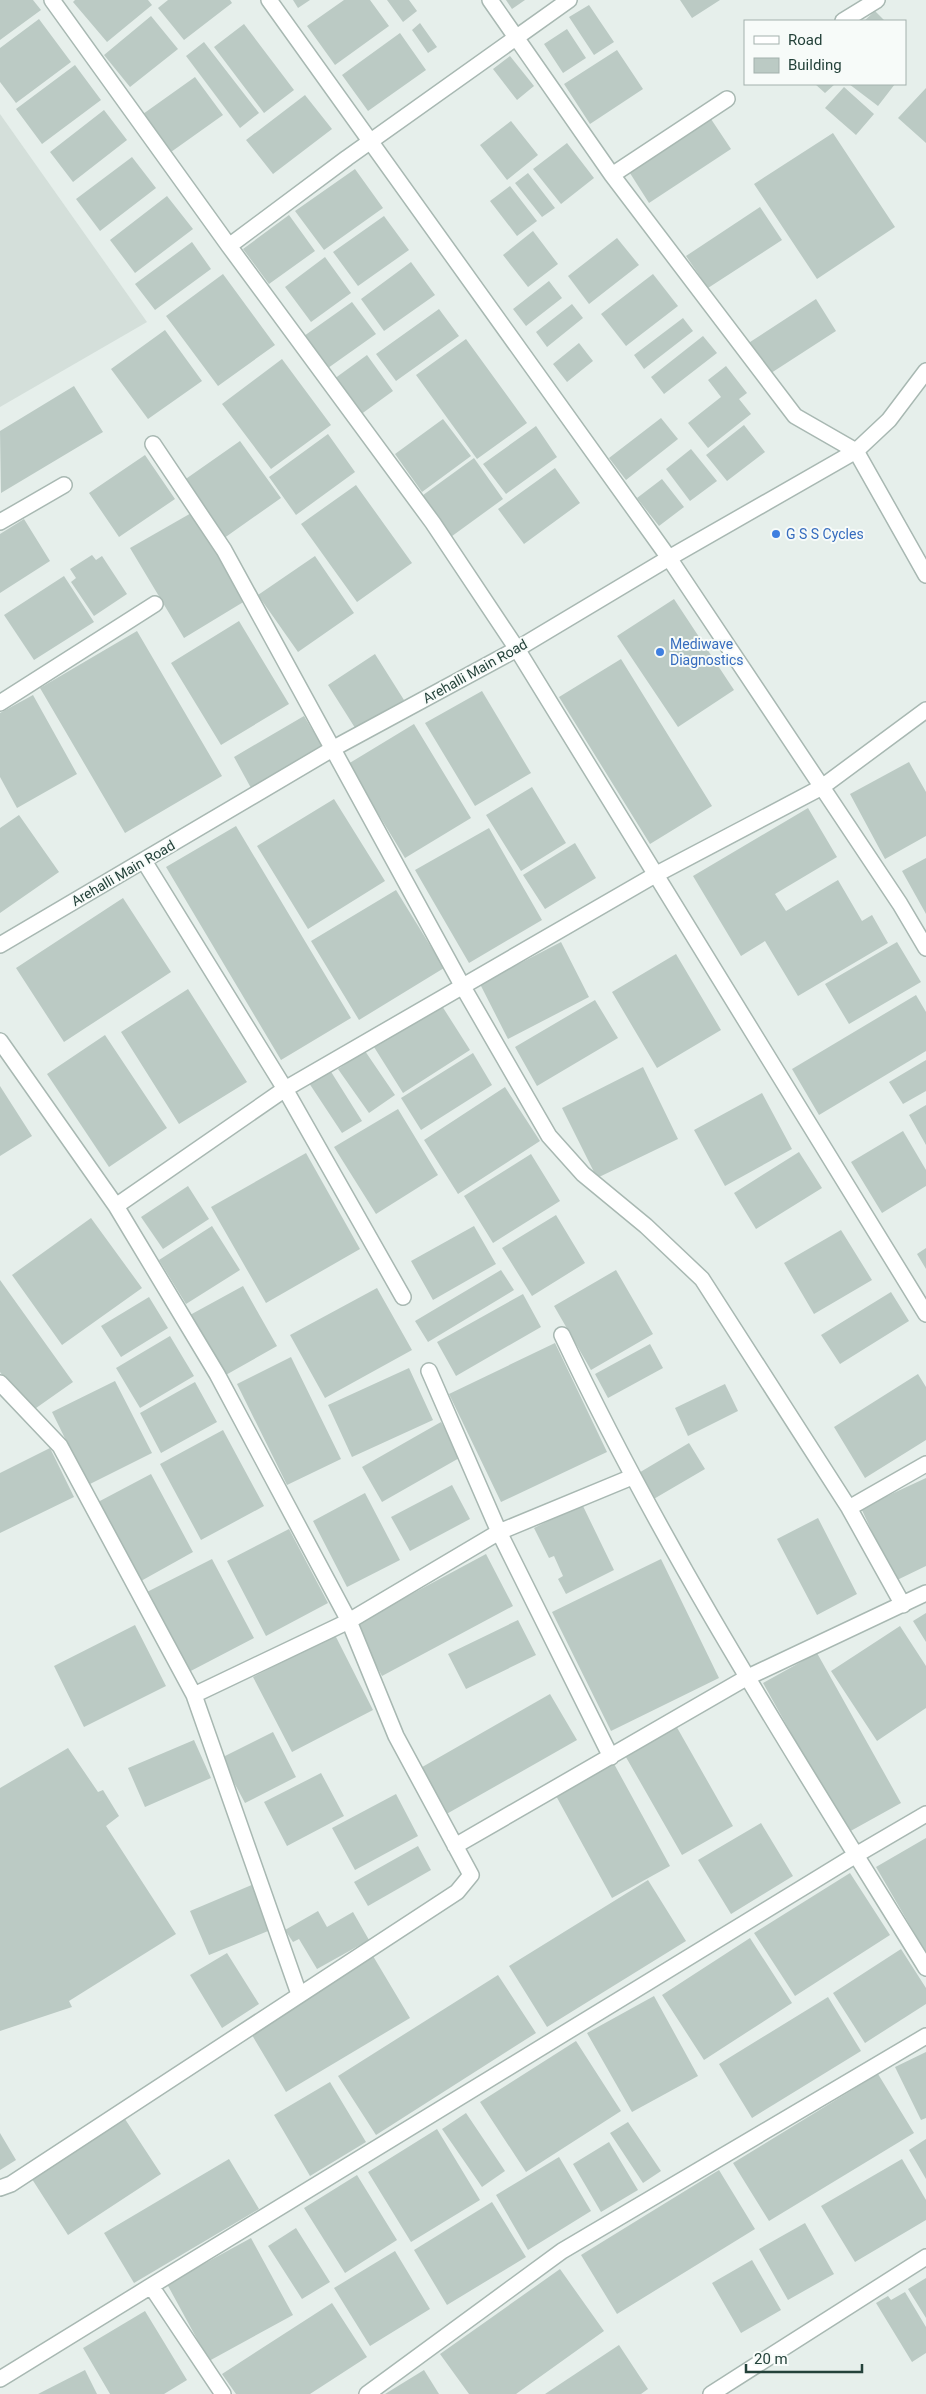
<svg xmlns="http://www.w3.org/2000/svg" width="926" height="2394" font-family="Roboto,sans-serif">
<rect width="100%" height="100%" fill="#e6efeb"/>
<!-- built -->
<path fill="#d4dfda" d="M0,114L147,322L0,407Z"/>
<!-- building -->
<path fill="#bbcac4" d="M0,0H33L41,10L0,40Z
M75,0H148L152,5L107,42L73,2Z
M168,0H230L232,3L184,40L158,8Z
M293,0H310L298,8Z
M344,0H370L389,26L335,65L307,26Z
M387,0H409L417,11L403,22Z
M506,0H525L512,9Z
M680,0H720L692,18Z
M589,5L614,42L594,55L569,17Z
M875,11L885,21H864Z
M151,16L178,49L130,87L104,55Z
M39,19L71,62L16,103L0,82V48Z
M420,23L437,47L428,53L412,30Z
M244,24L294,90L264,113L214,47Z
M567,29L586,58L563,73L544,44Z
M400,33L426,70L368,111L342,75Z
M204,42L259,113L240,128L186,56Z
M617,50L643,89L590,124L564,84Z
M510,56L534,86L517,100L493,69Z
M75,65L101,100L42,144L16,109Z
M195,77L223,115L171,152L143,114Z
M815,84H835L825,93Z
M849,84H895L878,106Z
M844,87L874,114L856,135L825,108Z
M926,88V143L898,118Z
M305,95L332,129L273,174L246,140Z
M104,110L127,140L73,182L50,152Z
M709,116L731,149L649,203L628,170Z
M511,121L538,155L507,180L480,145Z
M833,133L895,227L817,279L754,184Z
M567,143L594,178L561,204L533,169Z
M132,157L156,188L100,231L76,199Z
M355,169L383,208L324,250L295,211Z
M528,173L555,208L542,217L515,183Z
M510,186L537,221L517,236L490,201Z
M167,196L193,229L135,273L110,240Z
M760,207L782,240L708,288L686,256Z
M289,215L315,251L269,284L243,249Z
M384,216L409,250L358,286L333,252Z
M533,231L558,264L528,287L503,255Z
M617,238L639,265L589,304L568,276Z
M192,242L211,269L155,310L135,284Z
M325,257L351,293L311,322L285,287Z
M411,262L435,295L384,331L361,299Z
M223,274L275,345L218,386L166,316Z
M653,274L678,306L626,346L601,314Z
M549,281L562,298L526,326L513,309Z
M816,299L836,331L768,375L747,344Z
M352,302L376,334L328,368L304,336Z
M572,304L583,318L547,347L536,332Z
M439,309L459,336L396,381L376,354Z
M683,318L693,331L644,369L634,355Z
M165,330L202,381L148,419L111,369Z
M703,336L717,353L664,394L651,377Z
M466,339L527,423L477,459L416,375Z
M579,343L593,361L567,382L553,364Z
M367,355L393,391L360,415L334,379Z
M282,359L331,425L271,469L222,404Z
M726,366L747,393L739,399L751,414L708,448L688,423L721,397L708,380Z
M74,386L103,432L1,493L0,431Z
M661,418L678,439L626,480L609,458Z
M443,419L471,456L422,492L395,454Z
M744,425L765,452L727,481L706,455Z
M536,426L557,457L506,494L483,464Z
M328,434L355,472L296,515L269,477Z
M240,441L281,498L220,541L180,483Z
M691,449L717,481L690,501L666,469Z
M145,455L175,499L119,537L89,493Z
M474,458L503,499L448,539L419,498Z
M555,468L580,503L524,544L498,509Z
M662,479L684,507L659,526L637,498Z
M356,485L412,563L357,602L301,524Z
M193,512L245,601L184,638L130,548Z
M24,519L50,561L0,593V534Z
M92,555L96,560L102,556L127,594L94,616L71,582L76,578L70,569Z
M315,556L354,613L298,652L258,595Z
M64,576L94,622L34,660L4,615Z
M674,599L734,690L678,727L617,636Z
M239,621L289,704L221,745L171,663Z
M137,631L222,776L125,833L40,688Z
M375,654L404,700L357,731L328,685Z
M621,659L712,806L650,844L559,697Z
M482,691L531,773L475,806L425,723Z
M33,695L77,774L17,808L0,777V713Z
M304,716L322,746L251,788L234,757Z
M414,724L471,818L405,858L348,764Z
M909,762L926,792V836L885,859L850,794Z
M532,787L566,843L521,871L486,815Z
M334,799L385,881L308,929L257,846Z
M808,808L837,857L775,894L786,911L838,880L862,921L872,915L888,943L798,996L765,941L741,956L693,876Z
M19,815L59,872L0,913V828Z
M236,826L351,1018L281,1060L166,867Z
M489,828L542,920L469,963L415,870Z
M575,843L596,878L545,909L523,875Z
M926,858V914L902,871Z
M396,890L444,968L359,1020L311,941Z
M123,898L171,972L64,1042L16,968Z
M561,942L589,997L508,1039L480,984Z
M897,942L921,982L849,1024L825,984Z
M676,954L721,1030L657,1068L612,992Z
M188,989L247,1082L179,1124L121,1032Z
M916,995L926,1012V1051L819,1115L792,1069Z
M595,1000L618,1038L537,1086L515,1047Z
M442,1006L470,1050L403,1093L374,1047Z
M105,1035L167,1128L109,1167L47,1074Z
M365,1051L395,1095L369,1113L338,1069Z
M473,1053L492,1085L421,1130L401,1098Z
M926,1060V1091L903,1104L889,1082Z
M328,1067L362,1121L342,1133L307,1080Z
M643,1067L678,1139L597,1178L562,1108Z
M0,1086L32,1136L0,1156Z
M505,1087L540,1141L458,1194L424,1140Z
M762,1093L792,1149L725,1186L694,1130Z
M926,1105V1145L909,1115Z
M398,1109L438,1175L376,1214L334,1147Z
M903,1131L926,1170V1186L882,1213L851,1162Z
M799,1152L822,1188L756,1229L734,1193Z
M306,1153L360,1249L266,1303L211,1207Z
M531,1154L560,1201L493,1243L464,1196Z
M188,1186L209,1219L163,1249L141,1217Z
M556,1215L585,1263L532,1296L502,1248Z
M91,1218L142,1288L62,1345L12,1275Z
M212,1226L240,1270L186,1304L159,1260Z
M474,1226L496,1264L433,1300L411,1261Z
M841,1230L872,1280L814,1314L784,1263Z
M926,1248V1269L917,1254Z
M501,1270L514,1290L428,1342L415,1321Z
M616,1270L653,1334L591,1370L554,1306Z
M0,1280L73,1382L29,1413L0,1372Z
M243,1286L277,1346L224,1376L190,1315Z
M377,1288L412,1350L325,1398L290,1335Z
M891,1292L909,1321L840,1364L821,1335Z
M523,1294L541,1327L456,1376L437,1342Z
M149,1297L168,1328L121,1357L101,1326Z
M170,1336L194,1376L140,1408L116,1368Z
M555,1343L607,1452L501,1502L449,1394Z
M650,1344L663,1368L608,1398L595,1374Z
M291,1357L341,1459L287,1485L237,1384Z
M409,1368L433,1420L352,1457L328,1405Z
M918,1374L926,1387V1440L865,1478L834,1427Z
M115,1381L152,1453L88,1485L52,1412Z
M195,1382L217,1422L161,1453L140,1413Z
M725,1384L738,1411L688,1436L675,1408Z
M441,1422L461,1457L382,1502L362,1467Z
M223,1430L264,1506L201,1540L160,1464Z
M689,1443L705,1469L652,1500L637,1474Z
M50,1448L74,1497L0,1533V1473Z
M151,1474L193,1552L141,1581L98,1502Z
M926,1478V1566L895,1581L861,1508Z
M452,1485L470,1519L410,1551L391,1517Z
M365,1493L400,1560L347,1587L313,1521Z
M582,1504L614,1570L566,1594L558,1579L563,1576L554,1556L549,1558L534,1528Z
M818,1518L857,1594L817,1615L777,1539Z
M289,1529L328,1603L266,1636L227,1561Z
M486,1554L513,1606L382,1676L354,1625Z
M212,1559L254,1638L185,1674L143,1594Z
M661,1559L719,1678L611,1731L552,1612Z
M926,1613V1642L913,1621Z
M518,1620L536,1655L466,1689L448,1654Z
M135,1625L166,1686L84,1727L54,1666Z
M900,1626L926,1666V1708L877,1741L831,1671Z
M335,1635L373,1710L292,1752L253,1677Z
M817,1653L901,1803L847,1833L763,1683Z
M550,1694L577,1740L443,1816L417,1770Z
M675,1724L733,1826L682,1855L623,1752Z
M273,1732L296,1777L245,1803L221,1758Z
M194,1740L211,1778L145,1807L128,1768Z
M68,1748L98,1792L103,1790L119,1816L106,1826L176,1934L69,2001L72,2007L0,2031V1788Z
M613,1762L670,1866L612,1898L555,1794Z
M321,1773L344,1816L287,1846L264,1802Z
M396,1794L418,1836L355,1870L332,1828Z
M761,1823L793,1876L731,1914L698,1860Z
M926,1838V1953L876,1867Z
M418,1846L431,1870L368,1906L354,1882Z
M850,1873L890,1935L795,1996L754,1933Z
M648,1880L686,1941L547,2027L509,1966Z
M254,1884L273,1929L209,1955L190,1911Z
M318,1911L327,1927L353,1912L369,1940L317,1969L299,1939L293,1942L285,1930Z
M750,1938L792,2003L704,2060L662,1995Z
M901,1949L926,1988V2004L865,2043L833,1993Z
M227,1953L259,2004L222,2028L190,1975Z
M373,1956L410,2018L286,2092L249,2030Z
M498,1975L536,2033L376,2135L338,2076Z
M654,1996L698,2076L632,2112L587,2033Z
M828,1997L861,2051L752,2118L719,2064Z
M576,2041L621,2111L526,2172L480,2102Z
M926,2052V2118L921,2120L895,2067Z
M878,2074L914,2133L769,2221L733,2163Z
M330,2082L366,2142L310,2176L274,2115Z
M466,2113L505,2171L482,2187L442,2129Z
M123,2116L161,2174L68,2235L30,2176Z
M628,2122L661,2171L643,2183L610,2133Z
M437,2129L480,2200L411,2242L368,2172Z
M0,2133L16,2160L0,2170Z
M926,2139V2179L909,2150Z
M609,2142L638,2190L601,2212L573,2164Z
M559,2157L591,2211L528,2250L496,2195Z
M229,2159L259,2209L134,2283L104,2233Z
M902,2159L926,2200V2220L855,2262L821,2206Z
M719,2170L755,2229L617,2314L581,2255Z
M357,2175L397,2240L345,2273L304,2208Z
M492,2202L526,2257L447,2305L414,2250Z
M805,2223L834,2274L788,2300L759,2249Z
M296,2228L330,2282L302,2299L268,2246Z
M251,2238L293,2315L209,2361L167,2284Z
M395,2251L430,2309L370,2346L334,2288Z
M752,2260L781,2310L741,2333L712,2283Z
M560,2269L604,2331L516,2394H469L440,2354Z
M926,2278V2318L908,2289Z
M905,2292L926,2327V2353L912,2362L876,2303L888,2296L891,2300Z
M332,2303L367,2357L310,2394H236L222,2374Z
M145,2311L187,2380L164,2394H110L83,2348Z
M619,2345L648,2389L641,2394H545Z
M85,2370L97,2394H38Z
M424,2370L439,2394H385Z"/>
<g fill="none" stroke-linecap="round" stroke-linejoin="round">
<!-- minor casing -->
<g stroke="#a8b8b2" stroke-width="18">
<path id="minor" d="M52,0L229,246L433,523L517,649L926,1314
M269,0L669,558L900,904L926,948
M490,0L612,175L795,416L856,451L926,575
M843,21L877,0
M612,175L727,99
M229,246L347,158L569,0
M153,444L224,550L463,987L549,1136L583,1174L646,1226L702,1279L849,1508L903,1605
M0,522L64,485
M0,703L155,604
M144,861L285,1089L403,1297
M0,1041L116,1206L217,1374L349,1621L396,1736L471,1875L457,1892L11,2184L0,2188
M116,1206L285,1089L655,875L822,787L926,710
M562,1335C666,1556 798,1761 926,1968
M429,1371L499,1532L611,1757
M0,1383L60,1446L194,1695L299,1994
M849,1508L926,1464
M194,1695L349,1621L499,1532L632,1477
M455,1846L746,1678L926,1593
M151,2286L856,1855L926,1814
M0,2379L151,2286L223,2394
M367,2394L562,2251L926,2036
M711,2394L926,2257"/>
</g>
<!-- tertiary casing -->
<g stroke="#a8b8b2" stroke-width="18">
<path id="tertiary" d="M0,945L334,748L517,649L669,558L856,451L889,420L926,371"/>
</g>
<!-- minor -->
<use href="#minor" stroke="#fff" stroke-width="15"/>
<!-- tertiary -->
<use href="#tertiary" stroke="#fff" stroke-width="15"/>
</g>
<!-- markers -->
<g fill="#3f7fe0" stroke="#f7fbf9" stroke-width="2">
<circle cx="776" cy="534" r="5"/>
<circle cx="660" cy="652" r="5"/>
</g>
<g text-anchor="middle" stroke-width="4" stroke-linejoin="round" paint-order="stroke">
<!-- shop labels -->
<g font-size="14" fill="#366cbe" stroke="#f7fbf9" text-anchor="start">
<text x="786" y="539">G S S Cycles</text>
<text x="670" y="649">Mediwave<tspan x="670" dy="16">Diagnostics</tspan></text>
</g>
<!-- street labels -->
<g font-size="14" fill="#24423a" stroke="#f7fbf9">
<text transform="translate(475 671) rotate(-29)" y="5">Arehalli Main Road</text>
<text transform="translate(123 873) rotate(-30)" y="5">Arehalli Main Road</text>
</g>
</g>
<!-- legend -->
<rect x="744" y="20" width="162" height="65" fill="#f7fbf9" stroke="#a3b1ad"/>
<rect x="754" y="36" width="25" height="8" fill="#ffffff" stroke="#a3b1ad"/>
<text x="788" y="45" font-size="15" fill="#24423a">Road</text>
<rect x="754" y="58" width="25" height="15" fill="#bbcac4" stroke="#a3b1ad"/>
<text x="788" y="70" font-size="15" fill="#24423a">Building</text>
<!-- scale -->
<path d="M746 2364v8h116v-8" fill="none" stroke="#24423a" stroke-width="2.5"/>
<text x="754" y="2364" font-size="15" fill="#24423a" stroke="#f7fbf9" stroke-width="4" paint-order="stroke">20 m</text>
</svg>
